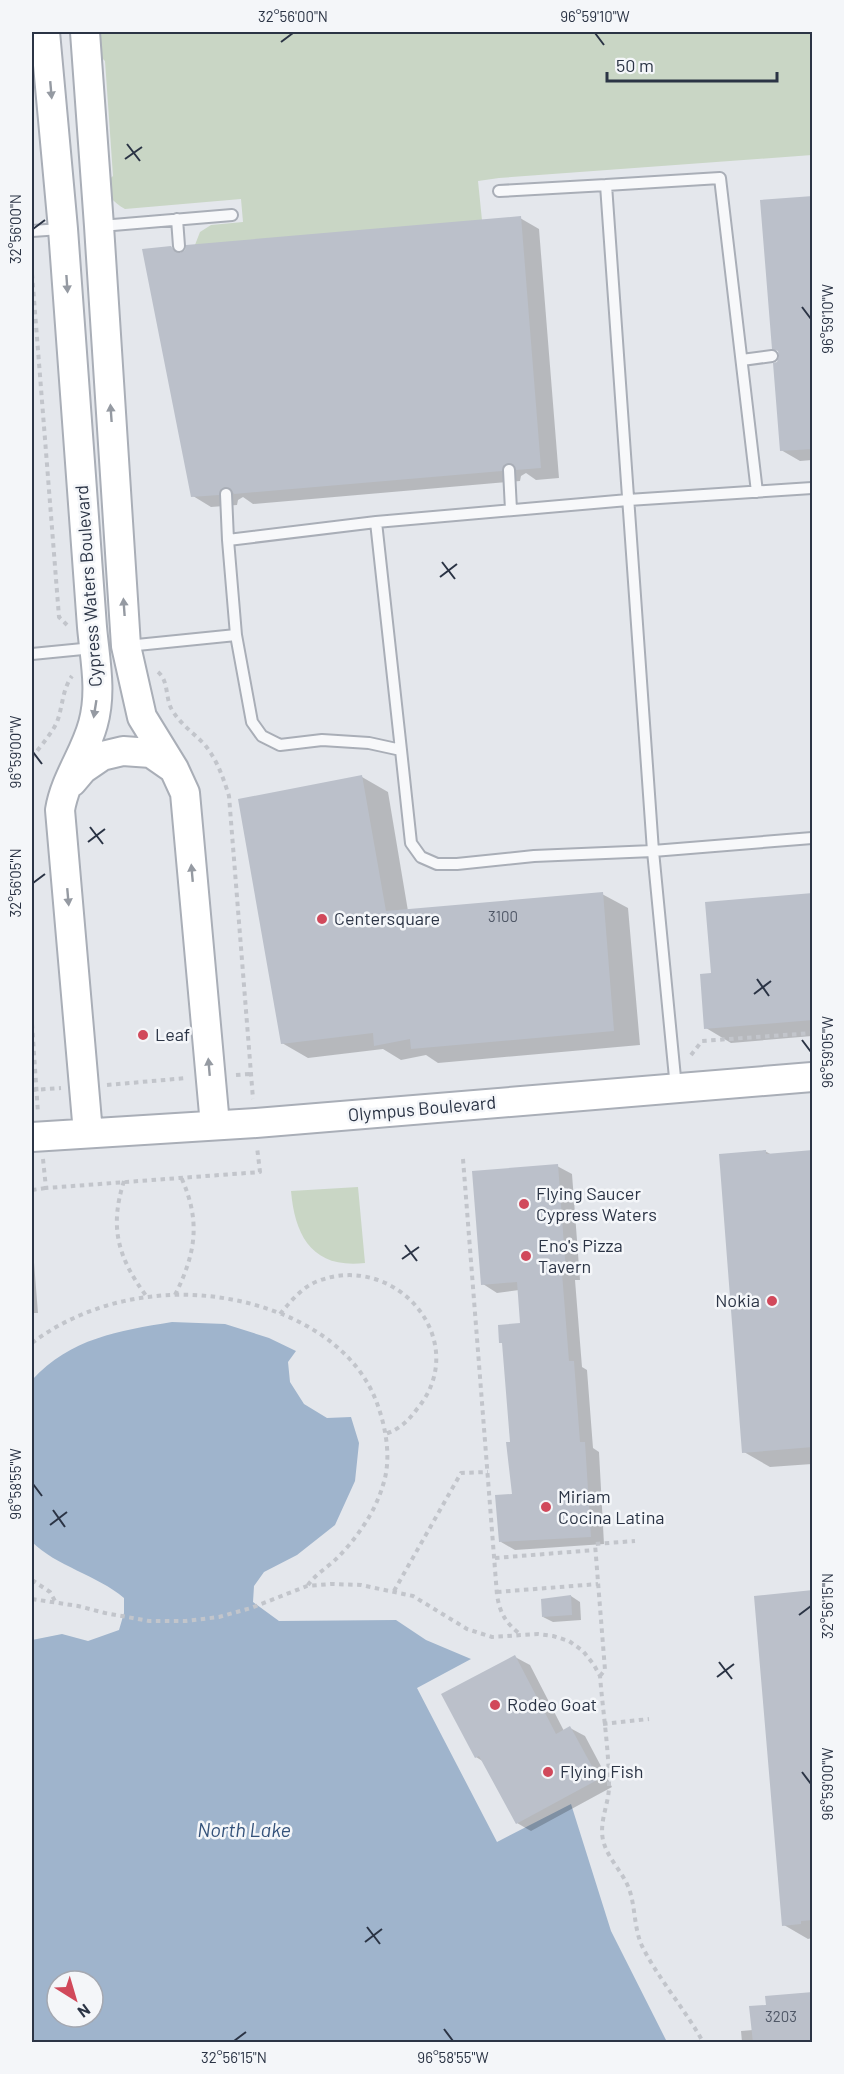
<svg xmlns="http://www.w3.org/2000/svg" width="844" height="2074" font-family="Barlow,sans-serif">
<rect width="100%" height="100%" fill="#e4e7ec"/>
<!-- green -->
<path fill="#c9d6c5" d="M94,32H812V155L499,178L478,181L483,230L193,250L200,232L211,225L243,222L241,199L125,209C113,202 107,196 106,182L113,176L105,61L94,50Z
M358,1187L365,1263C313,1269 295,1237 291,1191Z"/>
<!-- water -->
<path fill="#9fb4cc" fill-rule="evenodd" d="M172,1322L225,1324L269,1338L296,1351L288,1362L290,1382L304,1404L327,1418L351,1417L359,1443L355,1481L335,1525L297,1555L264,1572L254,1586L253,1602L279,1621L396,1620L426,1640L471,1659L417,1688L497,1842L571,1804L611,1931L667,2042H32V1640L62,1634L88,1641L119,1630L124,1613V1598C97,1575 56,1566 32,1542V1380C71,1338 118,1331 172,1322ZM57,1981H93V2017H57Z"/>
<!-- shadow -->
<path fill="#0003" d="M812,197V460L800,461L781,450L778,363Z
M520,218L539,229L559,478L536,480L526,473L521,476L520,481L253,504L243,497L238,500L237,505L211,507L193,496L171,248L182,254Z
M362,777L388,792L408,911L602,894L628,908L640,1045L438,1063L426,1055L401,1060L383,1049L308,1058L282,1043Z
M812,895V1036L731,1043L706,1028L712,974Z
M765,1151L772,1155L812,1152V1464L770,1467L744,1452Z
M557,1166L572,1174L580,1280H575L582,1367L587,1370L593,1448L599,1452L604,1544L515,1550L501,1542L514,1495L504,1344L501,1342L522,1324L519,1290L497,1293L483,1284Z
M32,1237L38,1313H32Z
M812,1592V1938L808,1939L784,1925Z
M571,1596L580,1602L581,1620L553,1622L543,1617Z
M515,1657L530,1665L564,1731L570,1728L585,1736L612,1787L531,1831L517,1823L484,1762L476,1757Z
M767,2006L812,2042H742L741,2031L753,2030Z"/>
<!-- building -->
<path fill="#bbc0ca" d="M813,196V449L780,451L773,363L777,362L779,356L778,351L772,349L760,200Z
M521,216L541,468L516,470L513,464L508,463L503,466L502,471L234,494L230,488L225,487L220,490L219,495L191,497L142,249L171,246L175,252L180,253L185,250L186,245Z
M362,775L386,911L603,892L614,1031L411,1049L410,1039L374,1046L373,1033L281,1044L238,799Z
M813,893V1020L704,1029L700,974L711,973L705,902Z
M766,1150V1154L813,1150V1447L742,1453L719,1154Z
M558,1164L566,1272L562,1273L569,1361H574L580,1442H585L591,1537L499,1542L495,1495L512,1494L506,1442H510L502,1343H499L498,1325L520,1323L517,1282L481,1285L472,1171Z
M813,1590V1920L801,1921V1924L782,1926L754,1596Z
M571,1595L572,1615L542,1617L541,1599Z
M515,1655L556,1734L570,1726L599,1779L516,1824L479,1756L475,1758L441,1694Z
M813,1992V2043H753L749,2006L766,2005L765,1996Z"/>
<g fill="none" stroke-linecap="round" stroke-linejoin="round">
<!-- lane casing -->
<g stroke="#a9aeb7" stroke-width="14">
<path id="lane" d="M606,185L720,178L757,492
M499,191L606,185L653,851L676,1088
M177,219L179,246
M101,226L232,215
M32,231L61,229
M742,360L772,356
M509,470L511,510
M812,488L628,500L376,522L228,540L236,635L252,722L262,736L280,745L322,740L369,743L401,750L411,843L421,857L437,864H457L534,856L653,851L812,838
M226,494L228,540
M376,522L401,750
M127,646L236,635
M32,654L93,648"/>
</g>
<!-- secondary casing -->
<g stroke="#a9aeb7" stroke-width="32">
<path id="secondary" d="M45,32L63,229L92,627C95,660 102,692 93,724C85,754 65,779 60,810L88,1133
M85,32L99,226L126,646L142,717L174,769L185,793L215,1125
M72,782L83,769L102,756L123,751L151,753L174,769
M32,1137L256,1123L812,1077"/>
</g>
<!-- path -->
<path stroke="#c2c5cb" stroke-width="4" stroke-dasharray="4.5 4.5" stroke-linecap="butt" d="M32,274L59,617L67,625
M158,672C169,681 165,698 172,710C181,725 194,733 205,745C217,760 223,777 229,796L253,1099
M32,758C40,746 51,735 57,722C63,706 62,690 72,676
M32,1024L38,1113
M691,1055L702,1041L812,1033
M236,1075L250,1074
M107,1085L187,1078
M32,1090L61,1088
M43,1159L46,1188L260,1172L257,1147
M463,1159L497,1595C500,1614 506,1623 521,1635
M124,1181C109,1228 118,1258 147,1297
M32,1190L46,1188
M175,1295C196,1253 201,1221 181,1177
M280,1314C291,1301 302,1287 318,1281C397,1251 473,1342 417,1409C408,1421 400,1429 385,1434
M32,1343C65,1318 106,1302 148,1297C232,1285 351,1320 379,1409C387,1433 391,1461 383,1485C375,1513 355,1541 334,1561C325,1569 315,1575 308,1585
M495,1558L595,1550
M32,1580L50,1592L55,1601
M394,1591L461,1473L488,1472
M497,1592L598,1584
M32,1599L78,1606L105,1613L149,1621H186L219,1617L251,1608L307,1586L331,1584L361,1585L413,1596L467,1629L492,1637L538,1634L553,1636L569,1641L583,1651L594,1665L600,1676C603,1713 609,1750 609,1786C609,1804 599,1821 603,1840C607,1857 620,1869 627,1884C636,1903 633,1926 642,1946C659,1980 685,2009 703,2042
M600,1676L605,1670L595,1544L635,1541
M603,1724L649,1719"/>
<!-- lane -->
<use href="#lane" stroke="#f7f8fa" stroke-width="10"/>
<!-- secondary -->
<use href="#secondary" stroke="#fff" stroke-width="28"/>
</g>
<!-- one-way arrows -->
<defs><path id="oneway-solid" d="M-6-.8H1V-3.2L6.5 0L1 3.2V.8H-6Z" transform="scale(1.5)"/></defs>
<g fill="#959aa2">
<use href="#oneway-solid" transform="translate(51 90) rotate(85)"/>
<use href="#oneway-solid" transform="translate(67 284) rotate(86)"/>
<use href="#oneway-solid" transform="translate(111 413) rotate(-94)"/>
<use href="#oneway-solid" transform="translate(124 607) rotate(-94)"/>
<use href="#oneway-solid" transform="translate(95 709) rotate(99)"/>
<use href="#oneway-solid" transform="translate(192 873) rotate(-95)"/>
<use href="#oneway-solid" transform="translate(68 897) rotate(85)"/>
<use href="#oneway-solid" transform="translate(209 1067) rotate(-95)"/>
</g>
<!-- ticks -->
<path fill="none" stroke="#2b3445" stroke-width="2" d="M595,33L604,45M281,42L293,33M127,144L140,161M125,159L142,147M33,229L45,220M802,307L811,319M442,562L455,579M440,577L457,564M33,752L42,764M90,827L103,844M88,842L105,829M33,883L45,874M757,979L769,996M754,994L771,981M802,1040L811,1052M405,1245L417,1261M402,1259L419,1247M33,1484L42,1496M53,1510L65,1527M50,1525L67,1512M799,1615L811,1606M719,1662L732,1679M717,1677L734,1664M802,1772L811,1784M367,1927L380,1944M365,1942L382,1929M444,2029L453,2041M234,2041L246,2032"/>
<!-- markers -->
<g fill="#d1495b" stroke="#f4f6f9" stroke-width="2">
<circle cx="322" cy="919" r="6"/>
<circle cx="143" cy="1035" r="6"/>
<circle cx="524" cy="1204" r="6"/>
<circle cx="526" cy="1256" r="6"/>
<circle cx="772" cy="1301" r="6"/>
<circle cx="546" cy="1507" r="6"/>
<circle cx="495" cy="1705" r="6"/>
<circle cx="548" cy="1772" r="6"/>
</g>
<g text-anchor="middle" stroke-width="5" stroke-linejoin="round" paint-order="stroke">
<!-- number labels -->
<g font-size="15" fill="#4f5766">
<text x="503" y="922">3100</text>
<text x="781" y="2022">3203</text>
</g>
<!-- street labels -->
<g font-size="18" fill="#2b3445" stroke="#f4f6f9">
<text transform="translate(89 586) rotate(-94)" y="6">Cypress Waters Boulevard</text>
<text transform="translate(422 1109) rotate(-5)" y="6">Olympus Boulevard</text>
</g>
<!-- poi labels -->
<g font-size="18" fill="#2b3445" stroke="#f4f6f9" text-anchor="start">
<text x="334" y="925">Centersquare</text>
<text x="155" y="1041">Leaf</text>
<text x="536" y="1200">Flying Saucer<tspan x="536" dy="21">Cypress Waters</tspan></text>
<text x="538" y="1252">Eno's Pizza<tspan x="538" dy="21">Tavern</tspan></text>
<text x="760" y="1307" text-anchor="end">Nokia</text>
<text x="558" y="1503">Miriam<tspan x="558" dy="21">Cocina Latina</tspan></text>
<text x="507" y="1711">Rodeo Goat</text>
<text x="560" y="1778">Flying Fish</text>
</g>
<!-- water labels -->
<g font-size="20" font-style="italic" fill="#34527a" stroke="#f4f6f9">
<text x="244" y="1837">North Lake</text>
</g>
</g>
<!-- border -->
<rect width="844" height="2074" fill="none" stroke="#f4f6f9" stroke-width="66"/>
<!-- north arrow -->
<g transform="translate(75 1999) rotate(143)"><circle r="28" fill="#f4f6f9" stroke="#a4a8b1" stroke-width="1.5"/>
<path d="M0-4.5L10 22L0 15L-10 22Z" fill="#d1495b"/>
<text y="-9" font-size="16" font-weight="bold" text-anchor="middle" fill="#2b3445">N</text>
</g>
<!-- scale -->
<path d="M607 72v9h170v-9" fill="none" stroke="#2b3445" stroke-width="3"/>
<text x="616" y="72" font-size="18" fill="#2b3445" stroke="#f4f6f9" stroke-width="4.5" paint-order="stroke">50 m</text>
<rect x="33" y="33" width="778" height="2008" fill="none" stroke="#2b3445" stroke-width="2"/>
<g font-size="15" text-anchor="middle" fill="#2b3445">
<text x="293" y="22">32°56'00"N</text>
<text x="595" y="22">96°59'10"W</text>
<text transform="translate(16 229) rotate(-90)" y="5">32°56'00"N</text>
<text transform="translate(828 319) rotate(-90)" y="5">96°59'10"W</text>
<text transform="translate(16 752) rotate(-90)" y="5">96°59'00"W</text>
<text transform="translate(16 883) rotate(-90)" y="5">32°56'05"N</text>
<text transform="translate(828 1052) rotate(-90)" y="5">96°59'05"W</text>
<text transform="translate(16 1484) rotate(-90)" y="5">96°58'55"W</text>
<text transform="translate(828 1606) rotate(-90)" y="5">32°56'15"N</text>
<text transform="translate(828 1784) rotate(-90)" y="5">96°59'00"W</text>
<text x="234" y="2063">32°56'15"N</text>
<text x="453" y="2063">96°58'55"W</text>
</g>
</svg>
